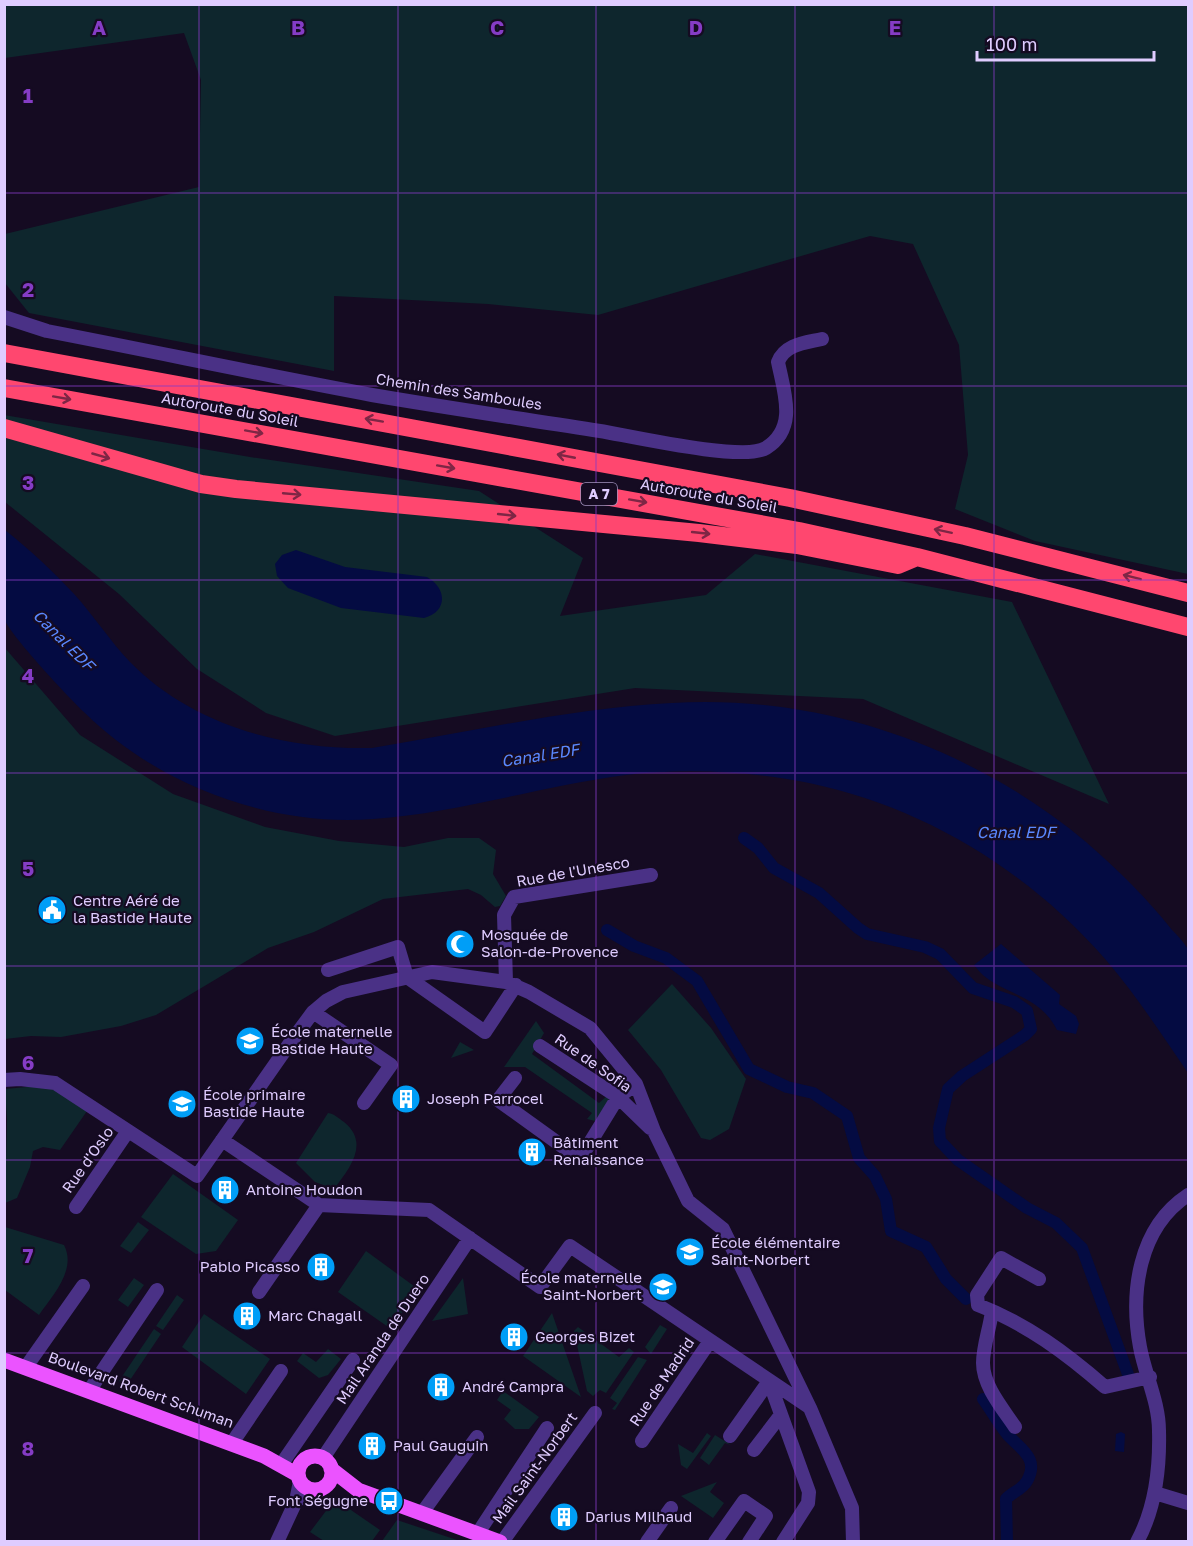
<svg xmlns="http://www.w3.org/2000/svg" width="1193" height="1546" font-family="'Golos Text',sans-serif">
<rect width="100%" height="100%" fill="#150b22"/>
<!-- green -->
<path fill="#0e262d" d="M5,4L1188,5V574L1035,541L955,509L968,455L959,345L913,244L870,236L598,315L488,304L334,296V371L29,313L5,283V234L199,187L201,80L184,33L5,58Z
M4,415L250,457L479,491L583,558L560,616L706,595L755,554L1012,602L1109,804L863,699L635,688L335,736L266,713L197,669L119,594L5,502Z
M5,648L80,735L173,794L265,827L339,841L404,847L448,838H479L496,850L493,874L506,896L500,906L495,907L481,895L468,889L383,899L314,932L268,948L156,1015L121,1026L61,1037L31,1036L5,1039Z
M672,984L711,1028L746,1079L729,1129L710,1140L701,1138L661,1070L628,1030Z
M536,1021L544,1033L532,1054L599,1103L608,1095L609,1100L595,1121L587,1119L592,1113L525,1067H504Z
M460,1042L474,1050L451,1058Z
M37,1086L55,1090L87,1111L60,1150L43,1147L33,1151L30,1167L17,1198L5,1203L7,1120L5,1089Z
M328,1113C335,1114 338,1118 344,1122C370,1143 350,1168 334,1189L315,1182L296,1163Z
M173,1174L238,1220L216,1251L196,1254L141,1217Z
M138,1222L149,1230L131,1253L120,1246Z
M5,1227L64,1245C77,1270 52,1296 39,1315L5,1290Z
M366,1251L418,1289L391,1329L338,1292Z
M134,1278L144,1285L128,1307L118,1300Z
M463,1278L468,1314L432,1321Z
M177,1295L184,1300L163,1330L156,1326Z
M552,1313L581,1397L523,1356Z
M204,1314L270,1359L246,1394L182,1347Z
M660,1325L667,1329L651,1354L645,1347Z
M578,1327L619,1357L629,1348L634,1352L606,1393L600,1390L593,1396L587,1391L574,1331Z
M154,1329L161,1334L126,1386L119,1381Z
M328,1349L341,1359L328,1375L319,1378L297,1361L303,1353L316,1362Z
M638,1357L647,1360L615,1410L612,1409L617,1403L610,1398Z
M503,1391L539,1417L529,1429H515L504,1419L511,1410L497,1400Z
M707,1433L711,1436L687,1469L681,1465L678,1444L693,1453Z
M715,1435L731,1445L725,1443L709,1465L700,1458Z
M717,1482L710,1492L724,1503L713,1518L681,1496Z
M335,1499L380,1530L372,1541H324L310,1532Z
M397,1520L460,1541H382Z"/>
<!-- water -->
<path fill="#040b42" d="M5,530C30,550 53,571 75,595C94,616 110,641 130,662C193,726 285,750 372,748C471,732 571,708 672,703C821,694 971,746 1086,842C1117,869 1146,897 1172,930C1177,935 1185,943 1188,950C1191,957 1188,972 1188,980C1188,1011 1189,1042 1188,1073C1162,1035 1136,995 1106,960C1029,871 924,807 809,783C749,771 686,768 626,775C541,786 458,813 373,819C270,827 158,785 85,713C71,700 7,632 4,618C0,599 4,553 5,530Z
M296,550L345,567L427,577C447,588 448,612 424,618L341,608L288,588L277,576L275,564L282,555Z
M1001,944L1060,995L1059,1004L1076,1016L1079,1024L1076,1034L1057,1030C1037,990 996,996 974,965Z
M1121,1432L1125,1434L1124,1452L1115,1451L1116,1434Z"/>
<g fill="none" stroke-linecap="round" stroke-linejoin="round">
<!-- canal -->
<path stroke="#040b42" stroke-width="12" d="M744,838L758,848L774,868L819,893L858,928L867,934L925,947L940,954L973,988L1014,1002L1027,1011L1031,1029L1025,1035L962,1076L948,1089L939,1128L940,1141L958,1160L1027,1208L1056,1223L1082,1248L1129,1377
M607,930L634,946L666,958L697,981L749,1069L787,1087L813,1093L847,1116L859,1158L875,1176L886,1199L891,1231L926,1247L946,1279L966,1299
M983,1399C991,1410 998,1423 1007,1434C1020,1449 1040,1458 1027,1481C1022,1490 1012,1492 1006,1499L1007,1542"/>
<!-- minor -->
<path stroke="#4a3186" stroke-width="14" d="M4,317L47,331C156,352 264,375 372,395C448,408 524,419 600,431C630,436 744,462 766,448C798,428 784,392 778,362C785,344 805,343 822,339
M328,970L398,947L407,977L485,1032L516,985
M506,982L504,915L514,897L651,875
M313,1012L391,1065L364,1103
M540,1046L618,1097L650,1128
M515,1078L498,1100L580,1159L618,1097L636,1084
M4,1080L20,1079L55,1083L197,1176L290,1043L313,1012L326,1001L343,992L432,972L506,982L529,992L590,1028L636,1084L654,1131L688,1201L723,1229L810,1408L852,1508L853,1542
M222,1140L319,1205
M319,1205L429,1210L540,1287L570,1246L809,1407
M76,1207L128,1131
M1039,1279L1001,1258L977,1295L978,1305C1027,1324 1066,1353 1105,1387L1150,1377
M259,1292L319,1205
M992,1311C990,1328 983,1346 983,1363C983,1386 1003,1409 1015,1427
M26,1367L83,1286
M769,1381L809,1492L808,1503L783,1542
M89,1391L157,1290
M730,1436L769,1381
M642,1441L710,1341
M232,1443L281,1371
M754,1450L780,1416
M323,1458L470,1238
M285,1459L353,1360
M1155,1493L1188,1503
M296,1501L312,1490
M422,1513L477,1437
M478,1533L547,1428
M277,1542L296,1501L300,1481
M502,1542L595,1413
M647,1542L671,1508
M715,1542L744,1501L766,1516L749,1542
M1137,1542C1155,1509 1160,1469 1159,1431C1159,1402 1145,1375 1140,1347C1130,1293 1138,1228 1188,1195"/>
<!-- primary -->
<path stroke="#eb53ff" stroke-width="15" d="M4,1360L264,1456L298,1475
M298 1473a17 17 0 1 1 34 0a17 17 0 1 1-34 0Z
M331,1469L358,1490L500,1542"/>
<!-- motorway -->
<path stroke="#ff476f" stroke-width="18" d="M4,353L790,498L965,536L1188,593
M4,388L799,531L917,557L1188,627
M4,428L201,484L236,489L699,533L797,545L898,565L917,557"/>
</g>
<!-- one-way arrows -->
<defs><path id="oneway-shaft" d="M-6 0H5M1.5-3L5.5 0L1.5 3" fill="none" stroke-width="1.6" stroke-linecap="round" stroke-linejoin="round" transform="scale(1.5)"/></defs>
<g stroke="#7e2645">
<use href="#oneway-shaft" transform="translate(62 398) rotate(10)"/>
<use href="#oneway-shaft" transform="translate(374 420) rotate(-170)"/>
<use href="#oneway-shaft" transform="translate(254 432) rotate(10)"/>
<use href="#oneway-shaft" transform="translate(101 456) rotate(16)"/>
<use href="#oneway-shaft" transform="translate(566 456) rotate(-169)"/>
<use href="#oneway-shaft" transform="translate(446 467) rotate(10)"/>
<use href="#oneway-shaft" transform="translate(292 494) rotate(5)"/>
<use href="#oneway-shaft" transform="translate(638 501) rotate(10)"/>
<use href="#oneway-shaft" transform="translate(507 515) rotate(6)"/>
<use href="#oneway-shaft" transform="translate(943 531) rotate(-168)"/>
<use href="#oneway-shaft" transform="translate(701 533) rotate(6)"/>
<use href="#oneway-shaft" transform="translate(1132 577) rotate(-166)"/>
</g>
<!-- grid -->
<path fill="none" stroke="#853cc5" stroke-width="1.5" stroke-opacity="0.55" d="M199,4V1542M398,4V1542M596,4V1542M795,4V1542M994,4V1542M4,193H1188M4,386H1188M4,580H1188M4,773H1188M4,966H1188M4,1160H1188M4,1353H1188"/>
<!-- icons -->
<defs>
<g id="civic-disc" transform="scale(1.5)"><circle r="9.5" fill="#009ef7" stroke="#150b22"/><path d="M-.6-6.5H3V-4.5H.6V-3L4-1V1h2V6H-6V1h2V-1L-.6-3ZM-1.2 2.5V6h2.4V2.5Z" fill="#fff"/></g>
<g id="mosque-disc" transform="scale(1.5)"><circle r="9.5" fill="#009ef7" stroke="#150b22"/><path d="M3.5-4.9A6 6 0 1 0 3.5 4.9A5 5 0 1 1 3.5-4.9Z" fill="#fff"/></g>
<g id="school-disc" transform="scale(1.5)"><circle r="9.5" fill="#009ef7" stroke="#150b22"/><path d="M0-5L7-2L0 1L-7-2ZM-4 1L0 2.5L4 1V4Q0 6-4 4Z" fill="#fff"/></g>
<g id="building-disc" transform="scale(1.5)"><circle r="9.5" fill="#009ef7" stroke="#150b22"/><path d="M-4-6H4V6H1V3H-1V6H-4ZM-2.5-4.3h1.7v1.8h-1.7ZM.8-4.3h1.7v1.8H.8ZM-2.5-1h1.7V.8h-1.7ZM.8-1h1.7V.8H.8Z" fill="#fff"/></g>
<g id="bus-disc" transform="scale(1.5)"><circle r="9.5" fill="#009ef7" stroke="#150b22"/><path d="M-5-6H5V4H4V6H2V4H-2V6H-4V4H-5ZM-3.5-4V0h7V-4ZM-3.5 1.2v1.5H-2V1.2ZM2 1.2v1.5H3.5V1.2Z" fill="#fff"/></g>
</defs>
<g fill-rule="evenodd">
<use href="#civic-disc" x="52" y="910"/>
<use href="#mosque-disc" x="460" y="944"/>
<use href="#school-disc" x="250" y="1041"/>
<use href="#building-disc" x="406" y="1099"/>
<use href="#school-disc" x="182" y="1104"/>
<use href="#building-disc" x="532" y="1152"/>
<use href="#building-disc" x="225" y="1190"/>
<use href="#school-disc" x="690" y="1252"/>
<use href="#building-disc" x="321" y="1267"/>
<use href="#school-disc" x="663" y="1287"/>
<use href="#building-disc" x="247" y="1316"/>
<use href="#building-disc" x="514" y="1337"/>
<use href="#building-disc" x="441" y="1387"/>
<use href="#building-disc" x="372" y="1446"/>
<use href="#bus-disc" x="389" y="1501"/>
<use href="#building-disc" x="564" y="1517"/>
</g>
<g text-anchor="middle" stroke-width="4.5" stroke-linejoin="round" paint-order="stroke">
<!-- shield labels -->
<rect fill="#150b22" stroke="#a292bd" stroke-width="1.5" x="581" y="483" width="36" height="22" rx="4.5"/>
<g font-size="14" font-weight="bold" fill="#dfccff">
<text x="599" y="499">A 7</text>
</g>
<!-- street labels -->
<g font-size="15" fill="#dfccff" stroke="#150b22">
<text transform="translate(459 392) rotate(9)" y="5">Chemin des Samboules</text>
<text transform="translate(230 410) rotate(10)" y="5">Autoroute du Soleil</text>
<text transform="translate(709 496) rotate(10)" y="5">Autoroute du Soleil</text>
<text transform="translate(573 872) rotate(-10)" y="5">Rue de l'Unesco</text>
<text transform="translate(593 1063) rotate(35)" y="5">Rue de Sofia</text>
<text transform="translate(88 1160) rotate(-55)" y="5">Rue d'Oslo</text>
<text transform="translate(383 1339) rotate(-56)" y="5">Mail Aranda de Duero</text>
<text transform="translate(662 1382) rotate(-56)" y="5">Rue de Madrid</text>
<text transform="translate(141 1390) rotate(20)" y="5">Boulevard Robert Schuman</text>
<text transform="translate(535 1468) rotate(-54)" y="5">Mail Saint-Norbert</text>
</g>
<!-- poi labels -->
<g font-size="15" fill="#dfccff" stroke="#150b22" text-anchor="start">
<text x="73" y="906">Centre Aéré de<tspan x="73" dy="17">la Bastide Haute</tspan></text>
<text x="481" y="940">Mosquée de<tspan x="481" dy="17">Salon-de-Provence</tspan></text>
<text x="271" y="1037">École maternelle<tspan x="271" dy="17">Bastide Haute</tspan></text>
<text x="203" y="1100">École primaire<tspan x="203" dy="17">Bastide Haute</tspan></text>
<text x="427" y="1104">Joseph Parrocel</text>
<text x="553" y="1148">Bâtiment<tspan x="553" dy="17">Renaissance</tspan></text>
<text x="246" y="1195">Antoine Houdon</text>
<text x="711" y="1248">École élémentaire<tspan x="711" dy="17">Saint-Norbert</tspan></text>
<text x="300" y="1272" text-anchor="end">Pablo Picasso</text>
<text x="642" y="1283" text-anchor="end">École maternelle<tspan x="642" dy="17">Saint-Norbert</tspan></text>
<text x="268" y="1321">Marc Chagall</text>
<text x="535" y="1342">Georges Bizet</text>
<text x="462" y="1392">André Campra</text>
<text x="393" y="1451">Paul Gauguin</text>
<text x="368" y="1506" text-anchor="end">Font Ségugne</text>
<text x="585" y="1522">Darius Milhaud</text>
</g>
<!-- water labels -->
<g font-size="16" font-style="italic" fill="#5a88ff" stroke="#150b22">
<text transform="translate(64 640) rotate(45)" y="6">Canal EDF</text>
<text transform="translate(540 755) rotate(-9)" y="6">Canal EDF</text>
<text x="1016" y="838">Canal EDF</text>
</g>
</g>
<g font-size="20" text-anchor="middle" font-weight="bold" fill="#853cc5" stroke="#150b22" stroke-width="4.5" stroke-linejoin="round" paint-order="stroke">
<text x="99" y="35">A</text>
<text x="298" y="35">B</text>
<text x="497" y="35">C</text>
<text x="696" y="35">D</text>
<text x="895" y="35">E</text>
<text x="28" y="103">1</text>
<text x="28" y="297">2</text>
<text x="28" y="490">3</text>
<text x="28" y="683">4</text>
<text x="28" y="876">5</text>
<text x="28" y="1070">6</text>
<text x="28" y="1263">7</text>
<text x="28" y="1456">8</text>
</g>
<!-- border -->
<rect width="1193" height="1546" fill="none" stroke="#dfccff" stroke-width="12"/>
<!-- scale -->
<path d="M977 51v9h177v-9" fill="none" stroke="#dfccff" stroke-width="3"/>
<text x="986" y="51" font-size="18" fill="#dfccff" stroke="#150b22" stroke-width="4.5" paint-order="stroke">100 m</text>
</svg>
